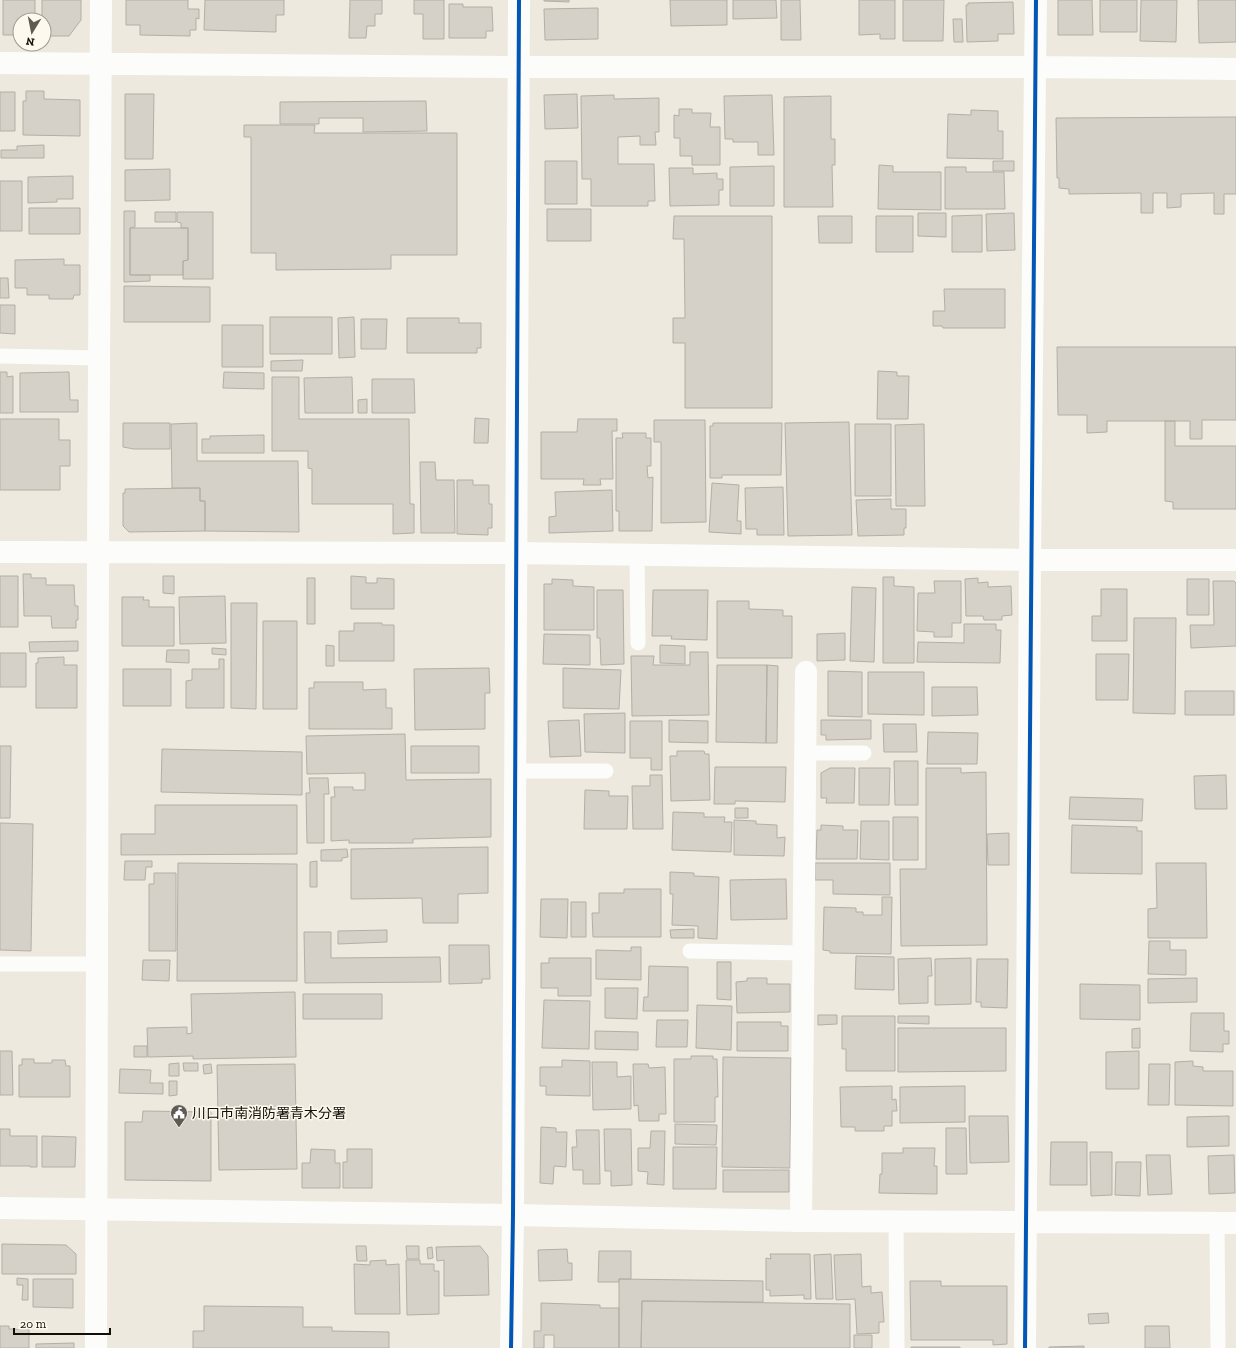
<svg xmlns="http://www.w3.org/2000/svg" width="1236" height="1348" font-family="'Zilla Slab','Noto Sans JP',serif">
<rect width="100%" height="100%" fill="#eee9df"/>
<!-- building -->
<path fill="#d5d1c9" stroke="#b3afa7" d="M3,0H35V20H20V35H3Z
M42,0H81V20L69,36H44V20H42Z
M126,0H188V9H199V19L196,18V30H190V36L140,35V25H126Z
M205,0H284V15H276V32L204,30Z
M350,0H382V14H375V26H367L366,38H349Z
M414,0H444V39H423V14H414Z
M544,0H569V2L544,1Z
M670,0H727V25L671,26Z
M733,0H776L777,18L733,19Z
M781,0H800L801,40H781Z
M859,0H895V39H880V34L859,35Z
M903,0H944L943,41H903Z
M1058,0H1092L1093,35H1058Z
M1100,0H1137V32H1100Z
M1141,0H1177L1176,42L1140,41Z
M1198,0H1236V42L1199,43Z
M1013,2L1014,34H998V41L967,42L966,5H968V3Z
M449,4H463V7H492L493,31H486V38H449Z
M598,8V39L545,40L544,9Z
M953,19H962L963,42H954Z
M26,91H44V99L80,100V136L23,135V101H26Z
M0,92H15V131H0Z
M125,94H154L153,159H125Z
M577,94L578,128L545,129L544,95Z
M614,95V99L659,98V132H655L656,145H640V136L618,137V164H654L655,201H648V206H591V179H582L581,96Z
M772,95L774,155H758V142H733V139H725L724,96Z
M831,96V139H835V165H832L833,207H784V97Z
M426,101L427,131L363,132V118H319V124H280V102Z
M679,109H692V113H711L710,127H720V165H692V156H680V138H674V115L679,116Z
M971,110L998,111V131H1003V159L947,158L948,114L971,115Z
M1236,117V194H1224V214H1214V193L1181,194V207L1167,208V193H1153V213H1141V193L1069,194V189L1059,188V178H1057L1056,118Z
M244,125H315L314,133H457V255H391V269L276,270V253H251V137H244Z
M44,145V158H1V150H17V146Z
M545,161H577V204H545Z
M993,161H1014V171H993Z
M879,165L893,166V172H941V210L878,209Z
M774,166V206H730V167Z
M945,167H966V172H1004L1005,209H945Z
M669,168H693V174L717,173V179H723V190H719V205L670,206Z
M170,169V200L125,201V170Z
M73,176V199H57V202L28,203V177Z
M0,181H22V231H0Z
M29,208H80V234H29Z
M547,209H591V241H547Z
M124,211H135V227L130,228V275H150V281L124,282Z
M155,212H176V222H155Z
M177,212H213V279H183V261L188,260V228H181V223L177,222Z
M918,213H946V237L918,236Z
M1014,213L1015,250L987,251L986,214Z
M982,215V252H952V216Z
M674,216H772V408H685V343H673V318H685L684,239H673Z
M818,216H852V243H819Z
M876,216H913V252H876Z
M130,228H188V260L183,261V275H130Z
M64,259V265H80V295H74L73,299H49V295H27V288H15V260Z
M0,278H8L9,298H0Z
M124,286L210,287V322H124Z
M944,289H1005V328H943L942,326H933V311H945Z
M0,305H15V334L0,333Z
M270,317H332V354H270Z
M354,317L355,357L339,358L338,318Z
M407,318H459V323H481V348H477V353H407Z
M361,319H387L386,349H361Z
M222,325H263V367H222Z
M1057,347H1236V420H1202V439H1190V421H1107V432L1087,433V415H1058Z
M303,360L302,371H271V361Z
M878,371L897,372V376H909L908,419H877Z
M0,372H7V377L13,376V413H0Z
M69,372L70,400H78V412H20V373Z
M224,372L264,373V389L223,388Z
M272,377H299V419H409L410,504H414V533L393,534V504H312V469L308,468V451H272Z
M352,377L353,413H305L304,378Z
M372,379H414L415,413H372Z
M367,399V413H358V400Z
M475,418L489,419L488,443H474Z
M0,419H59V440H70V466H60V490H0Z
M578,419H617V431H612L613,479H600L601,485H583L584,479H541V432H577Z
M654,420H705L706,522L661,523V442H654Z
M1165,421H1175V446H1236V509H1173V502L1165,501Z
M849,422L852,535L788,536L785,423Z
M123,423H170V449H134L123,447Z
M197,423V461H298L299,532L205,531V501H200V488H172L171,424Z
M713,423H782L781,475H722V478H710V426H713Z
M855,424H891V496H855Z
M924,424L925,506H896L895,425Z
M622,433H646V438H651V466H647L648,478L653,477L652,531H619V511H616V438H623Z
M264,435V453H202V439H210V436Z
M420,462H435L436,480H454L455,533H421Z
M457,480H473V485H489V504H492V528H488V535L457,534Z
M712,483L739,485L737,521H741V534L709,532Z
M783,487L784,535H757V529H746L745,488Z
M200,488V501H205V531L129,532L123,526V493H125V489Z
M612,490L613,531L549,533V517L556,516L555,492Z
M891,499V509H906V528H904V535L858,536L856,500Z
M23,574H31V578H46V585H74L75,606H78V620H76V628H52L51,616H24Z
M0,576H18V627H0Z
M163,576H174V594L163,593Z
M351,576L366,577V583H377V578L394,579V609H351Z
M883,577H894V586L914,587V663H883Z
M307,578H315V624H307Z
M978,578V583L988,582V587L1011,586L1012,615L1002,616V620H984L983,616H966L965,579Z
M552,579L573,580V586L594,587V630H544V584H552Z
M1187,579H1209V615H1187Z
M934,581H961V623H952V637H934V632L917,631L918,593H935Z
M1213,581H1234L1236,583V646L1191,648L1190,625H1214Z
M852,587L876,588L874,662L850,661Z
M1101,589H1127V641H1092V616H1101Z
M597,590H623L624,664L601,665L600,638H597Z
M653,590H708L707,640L671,639L672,636H652Z
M225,596L226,643L180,644L179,597Z
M122,597H144L143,600H149V607H174V646H122Z
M717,601H749V609L783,610V616H792V658H717Z
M231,603H257L256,709L231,708Z
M1134,618H1176L1175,714L1133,713Z
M263,621H297V709H263Z
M354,623H382V625H394V661H339V631H354Z
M964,624H996V630H1001L1000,663L917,662L918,642L964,643Z
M845,633V660L817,661V634Z
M544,634L590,635V665L543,664Z
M78,641V651L30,652L29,642Z
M326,645L334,646V666H326Z
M660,645L685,646V664L660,663Z
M212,648L226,649V655L212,654Z
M167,650H189V663L166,662Z
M690,652H708L709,715L632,716L631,656H654L653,665H690Z
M0,653H26V687H0Z
M1096,654H1129L1128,700H1096Z
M64,657V665H77V708H36V663H38V658Z
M219,659H224V708H186V681L192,680V669H219Z
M717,665H767L766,743L716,742Z
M767,665L778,666L777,743H766Z
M489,668L490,693H485V729L415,730L414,669Z
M563,668L621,670L619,709L563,708Z
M123,669H171V706H123Z
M828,671L862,672V717L828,716Z
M868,672H924V715L868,714Z
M314,682H363V690L386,689V708H392V729H309V688H314Z
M932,687H977L978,715L932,716Z
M1185,691H1234V715H1185Z
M625,713V753L585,752L584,714Z
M579,720L581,756L550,757L548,721Z
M669,720L708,721V743L669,742Z
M821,720H871V739L826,740V735H821Z
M630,721H662V770H651V758H630Z
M883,724H916L917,752H884Z
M928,732L978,733L977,764H927Z
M405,734L406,780L491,779V837L413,839V843H349V840L331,841V797H335L334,787H353V790H365V773L307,774L306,736Z
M0,746H11L10,818H0Z
M411,746H479V773H411Z
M162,749L302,752V795L161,792Z
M677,751H704L705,754H709L710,800L671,801L670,756H677Z
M894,761H918V805H895Z
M715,767H786L785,802L735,801V804H714Z
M830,768H855L854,803H826L827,798H821V773Z
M859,768H890L889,805H859Z
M926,768H961V773L986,772L987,945L901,946L900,869H926Z
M650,775H662L663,829H633L632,786H650Z
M1226,775L1227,809H1195L1194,776Z
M309,778H328L329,794H324V843H307L306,793H310Z
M585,790L609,791V796H628L627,829H584Z
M1070,797L1143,799L1142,821L1069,819Z
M155,805H297V854L121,855V834H155Z
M735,808H748V818H735Z
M673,812L704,813V817H725L724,822H732L731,852L672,850Z
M893,817H918V860H893Z
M734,820L756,821V824L777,825V838L785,837L784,856L734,855Z
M861,821H889V860L860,859Z
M0,823L33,824L31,951L0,950Z
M821,825L843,826V830H858L857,859H816L817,830H821Z
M1072,825L1137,827V831H1142V874L1071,873Z
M1009,833V865H988L987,834Z
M488,847V893L458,894V923H423L422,898L351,899V849Z
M347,849L348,857L342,858V861H321V850Z
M125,861H152V867H146L145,880H124Z
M317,861V887H310V862Z
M178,863L297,864V981H177Z
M815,863H890V895L833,894V880H815Z
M1156,863H1206L1207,938H1148V909L1157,908Z
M670,872L694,873V876L719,877L717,939L698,938V926L672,925L673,894H670Z
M154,873H176V951H149V884H154Z
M786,879L787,919L731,920L730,880Z
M624,889H661V937H593L592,913H599V893H624Z
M882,897H892L891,954L830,953V951L823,950L824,907L856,908V912H863V915H882Z
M541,899H568L567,938L540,937Z
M571,902H586V937H571Z
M694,929V938H671L670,930Z
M387,930V942L338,944V931Z
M304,932H331V958L440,957L441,982L305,983Z
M1149,941H1170V950H1186V975L1148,974Z
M449,945H489L490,979H482V983L449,984Z
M631,947H641V980L596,979V950L631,951Z
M856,956L894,957V990L855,989Z
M549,958H591V996H558V988H541V963H549Z
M931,958L932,976H928V1003L899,1004L898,959Z
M971,958V1004L935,1005V959Z
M977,959H1008L1007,1008L981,1007V1002H976Z
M143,960H170L169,981L142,980Z
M717,962H731V1000L717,999Z
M649,966L688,967V1011H643L644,997H648Z
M747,978H767V984H790V1012L737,1013L736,982L747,981Z
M1197,978V1002L1148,1003V979Z
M1080,984L1140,985V1020L1080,1019Z
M605,988H638L637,1019L605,1018Z
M295,992L296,1057L193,1059V1056L148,1057L147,1028L187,1027V1034L192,1033L191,994Z
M303,994H382V1019H303Z
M544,1000L590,1001L589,1049L542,1048Z
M697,1005L732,1006L731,1050L696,1048Z
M1191,1013H1224V1031H1229V1044H1223V1052L1190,1051Z
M818,1015H837V1024L818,1025Z
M842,1016H895V1071H846V1049H842Z
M898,1016H929V1024L898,1023Z
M657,1020H688L687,1047H656Z
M737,1022H781V1026H788V1051H737Z
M898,1028H1006V1071L898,1072Z
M1140,1028V1048H1132V1029Z
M595,1031L638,1032V1050L595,1049Z
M134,1046H147V1057H134Z
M0,1051H12L13,1095H0Z
M1139,1051V1089H1106V1052Z
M691,1056H713V1059H717L718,1097H715V1122H674V1059H691Z
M723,1057L791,1058L790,1168L722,1167Z
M22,1059H34V1063H52V1060H65L66,1066H70V1097H19V1065H22Z
M562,1060L590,1061V1096L546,1095V1086H540V1067H562Z
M1193,1061V1066L1203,1067V1071H1233V1106L1175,1105V1062Z
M592,1062H617V1077L631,1076V1109L593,1110Z
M179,1063V1076H169V1064Z
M183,1063H198V1071H184Z
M211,1064L212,1073L204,1074L203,1065Z
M295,1064L297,1169L219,1170L217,1065Z
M633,1064H648L649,1068L665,1067L666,1114H659V1121H639L638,1105L634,1106Z
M1149,1064H1170L1169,1105H1148Z
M120,1069L151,1070L150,1083H163V1094L119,1093Z
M169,1081H177V1095L169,1096Z
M892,1086V1100L896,1099L897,1111H892V1126H884V1131H855V1127H841L840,1087Z
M965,1086V1122L900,1123V1087Z
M143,1111L211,1112V1181L125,1180V1122H142Z
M969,1116H1008L1009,1162L970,1163Z
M1229,1116V1146L1187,1147V1117Z
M675,1124L717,1125L716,1145L675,1144Z
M541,1127L556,1128V1132H567L566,1167L554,1166L553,1184L540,1183Z
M946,1128H966L967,1174H946Z
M0,1129H10V1136H37V1167H30V1166H0Z
M604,1129H631L632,1185L611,1186V1171H605Z
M576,1130H599L600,1184H583V1170H573L572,1147H577Z
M651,1131H665L664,1185L647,1184L648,1172L638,1171V1148H650Z
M42,1136L76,1137L75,1167H42Z
M1051,1142H1087V1185H1050Z
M673,1147H717L716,1189H673Z
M903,1148H935L934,1166H937V1194L879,1193L880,1174H882V1153H903Z
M311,1149L335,1150V1163H340V1188H302V1163H310Z
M347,1149H372V1188H343V1162H347Z
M1090,1152H1112V1195L1091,1196Z
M1146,1155H1170L1172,1194L1148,1195Z
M1234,1155L1235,1193L1209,1194L1208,1156Z
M1116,1162H1141L1140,1196L1115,1195Z
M723,1170H789V1192H723Z
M2,1244L66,1245L76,1254V1274H2Z
M356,1246H366L367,1261H357Z
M406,1246H419V1259H407Z
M480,1246L488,1256L489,1295L444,1296V1260L437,1261L436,1247Z
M432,1247L433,1258L428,1259L427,1248Z
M567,1249L568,1263H572V1280L539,1281L538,1250Z
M599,1251H631V1279H619V1282H598Z
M770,1254H810L811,1299H804V1295L770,1296V1290H766V1258L771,1259Z
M831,1254L833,1299H816L814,1255Z
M861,1254L862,1287L871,1286V1293L882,1292L884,1322H879V1333L857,1334L855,1299L836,1300L834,1255Z
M386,1260V1265L399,1264L400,1314H355L354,1264L370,1265V1261Z
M406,1260H420V1264H434V1271H439V1314L407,1315Z
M17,1278L28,1279V1300H22L23,1285H17Z
M33,1279H73V1308L33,1307Z
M619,1279L763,1281V1302L642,1301L641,1348H619Z
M910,1281H941V1286H1007V1344L993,1345V1340H911Z
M642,1301L850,1304V1348H641Z
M541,1303L600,1305V1308H619V1348H554V1335H544V1348H534V1331H541Z
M204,1306L303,1307V1327H332V1331L389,1332V1348H193V1331H204Z
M1108,1313L1109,1323L1089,1324L1088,1314Z
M0,1326H9V1329H29V1348H0Z
M1145,1326H1169L1170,1348H1145Z
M854,1335H872V1348H854Z
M74,1343V1348H36V1344Z
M1084,1346V1348H1049V1347Z
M911,1347H960V1348H911Z"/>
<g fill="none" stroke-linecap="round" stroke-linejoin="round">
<!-- service -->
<path stroke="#fcfcfa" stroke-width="15" d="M0,356L99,358
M637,555L638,643
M805,753H864
M515,771H606
M690,951L803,953
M0,964H97
M896,1221L897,1348
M1217,1223L1218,1348"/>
<!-- minor -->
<path stroke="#fcfcfa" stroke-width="22" d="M1035,67L1036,0
M0,552L516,553L1030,560H1236
M801,1221L806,672"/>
<!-- tertiary -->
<path stroke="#fcfcfa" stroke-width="22" d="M0,63L519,67H1035L1236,69
M0,1208L513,1215L801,1221L1236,1223
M96,1348L98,552L101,0
M511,1348L513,1215L519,0
M1025,1348L1030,560L1035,67"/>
<!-- cycleway casing -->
<g stroke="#fef9ee" stroke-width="6">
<path id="cycleway" d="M511,1348L513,1215L519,0
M1025,1348L1036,0"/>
</g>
<!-- cycleway -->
<use href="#cycleway" stroke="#0057b8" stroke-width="4"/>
</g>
<!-- icons -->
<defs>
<g id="civic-pin" transform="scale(0.9)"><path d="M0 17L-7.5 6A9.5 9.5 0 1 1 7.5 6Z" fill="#5f5b54" stroke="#fef9ee"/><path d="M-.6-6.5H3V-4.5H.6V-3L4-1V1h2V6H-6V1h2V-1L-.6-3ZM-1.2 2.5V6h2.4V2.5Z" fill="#fff"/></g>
</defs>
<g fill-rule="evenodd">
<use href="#civic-pin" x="179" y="1113"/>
</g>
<g text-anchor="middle" stroke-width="3" stroke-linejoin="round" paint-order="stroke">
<!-- poi labels -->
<g font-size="14" fill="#120f09" stroke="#fef9ee" text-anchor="start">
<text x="192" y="1118">川口市南消防署青木分署</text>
</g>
</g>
<!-- north arrow -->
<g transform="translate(32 32) rotate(190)"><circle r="19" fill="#fef9ee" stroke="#a09b92"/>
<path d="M0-3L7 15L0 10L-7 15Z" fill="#5f5b54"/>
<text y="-6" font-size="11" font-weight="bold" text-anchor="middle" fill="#120f09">N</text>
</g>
<!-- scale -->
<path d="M14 1328v6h96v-6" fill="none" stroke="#120f09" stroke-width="2"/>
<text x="20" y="1328" font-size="12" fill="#120f09" stroke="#fef9ee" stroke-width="3" paint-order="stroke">20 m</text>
</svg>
